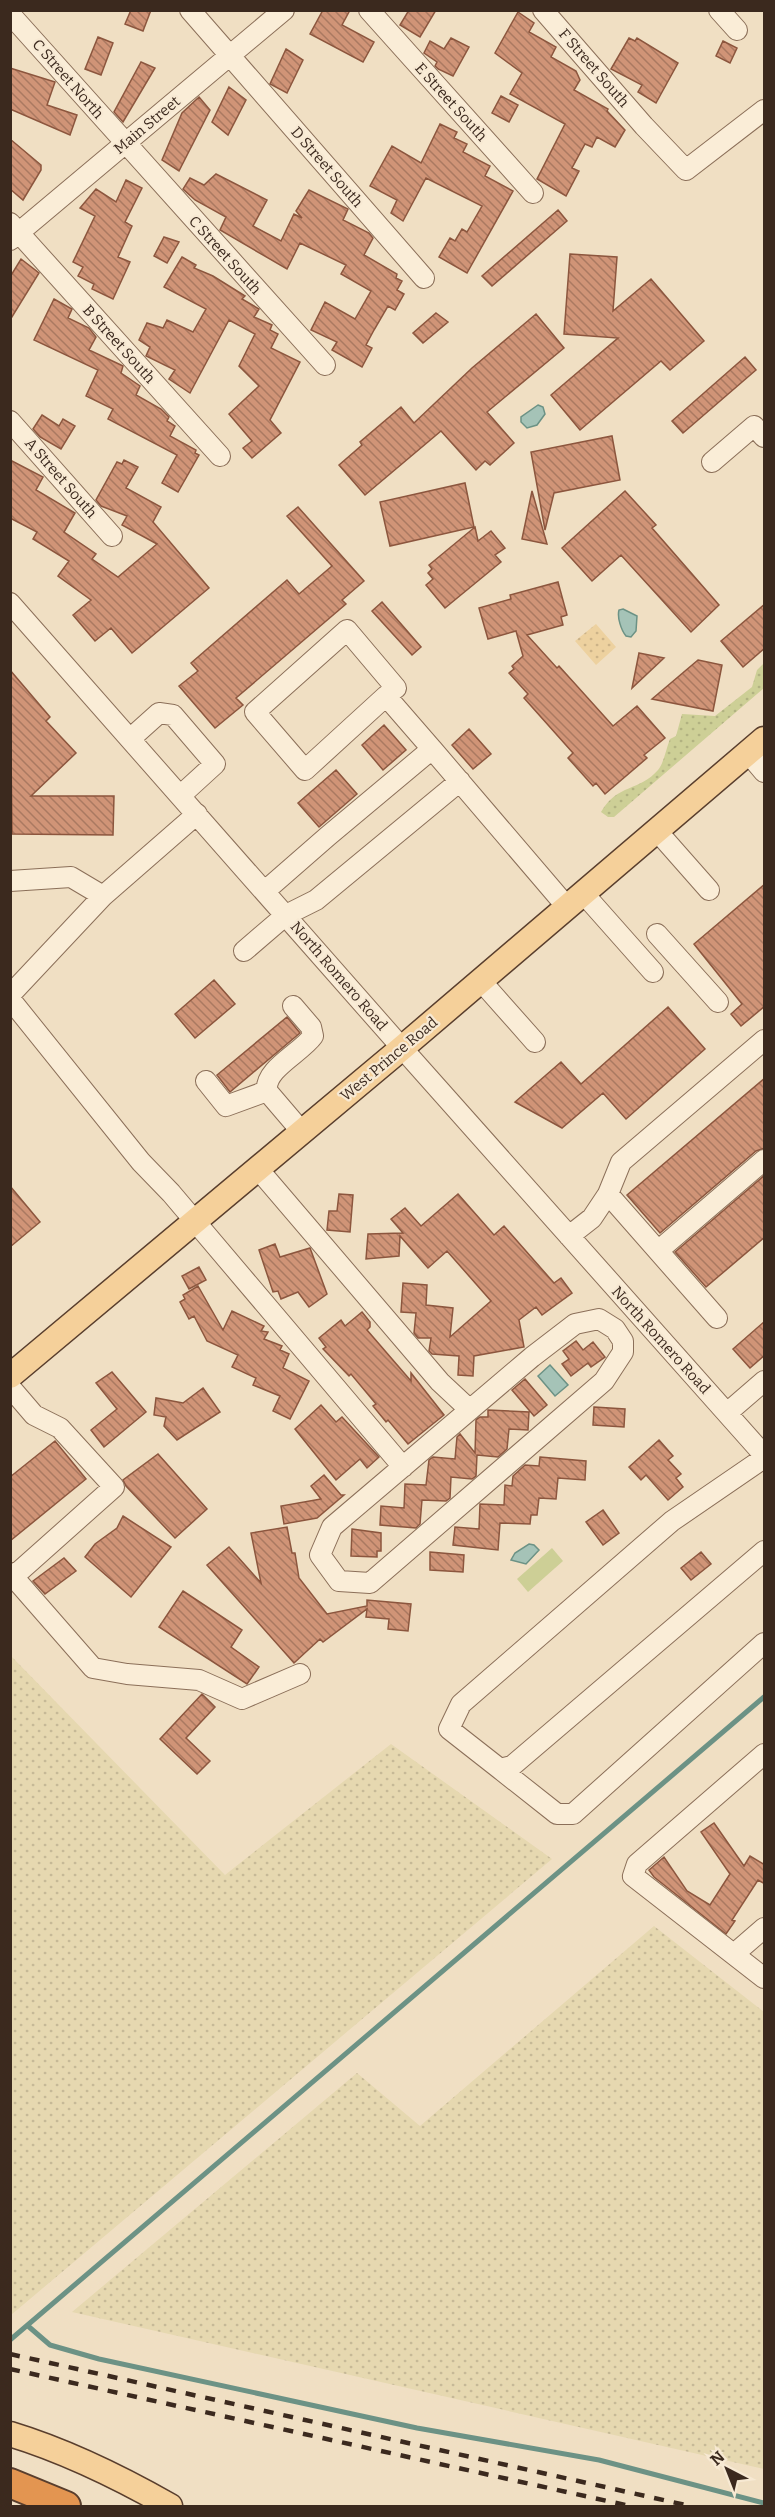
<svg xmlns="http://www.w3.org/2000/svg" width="775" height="2517" font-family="Bitter,serif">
<defs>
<pattern id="farmland-dots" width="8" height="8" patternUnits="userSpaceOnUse" patternTransform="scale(1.5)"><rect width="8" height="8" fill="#e6d8b0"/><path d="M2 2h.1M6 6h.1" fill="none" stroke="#c6b997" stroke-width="1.8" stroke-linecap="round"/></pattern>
<pattern id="grass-dots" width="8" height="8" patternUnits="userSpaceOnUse" patternTransform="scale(1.5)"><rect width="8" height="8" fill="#cdcf96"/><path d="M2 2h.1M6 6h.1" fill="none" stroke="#b1b281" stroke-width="1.8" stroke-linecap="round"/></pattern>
<pattern id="sand-dots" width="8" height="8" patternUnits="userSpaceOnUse" patternTransform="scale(1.5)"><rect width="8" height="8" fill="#edd19f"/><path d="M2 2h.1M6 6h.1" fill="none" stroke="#ccb388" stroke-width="1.8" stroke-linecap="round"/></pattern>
<pattern id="building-back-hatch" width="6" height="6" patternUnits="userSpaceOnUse" patternTransform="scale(1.5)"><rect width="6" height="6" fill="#d09477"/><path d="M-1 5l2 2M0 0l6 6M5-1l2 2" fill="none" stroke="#aa7961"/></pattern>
</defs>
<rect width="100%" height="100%" fill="#f0dfc3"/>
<!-- farmland -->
<path fill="url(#farmland-dots)" d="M11,1656L225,1875L391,1744L552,1859L11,2315Z
M654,1926L764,2012V2469L72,2312L357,2073L420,2126Z"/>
<!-- grass -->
<path fill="url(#grass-dots)" d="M764,663V688L614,817H608L601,812C617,784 640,791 658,770C664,763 666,749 670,739L676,736L682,714L715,716L752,687L757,670Z"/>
<!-- sand -->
<path fill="url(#sand-dots)" d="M596,624L616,647L596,665L575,641Z"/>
<!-- pitch -->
<path fill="#cdcf96" d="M552,1548L563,1561L528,1592L517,1579Z"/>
<!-- water -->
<path fill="#a5c3b7" stroke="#6c9285" stroke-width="1.5" d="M538,405L543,407L545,414L537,425L527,428L521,422V417Z
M623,609L637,616L636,631L631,637L626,636C621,630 617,617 619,610Z
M550,1365L568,1385L555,1396L538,1376Z
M529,1544L534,1545L539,1550L526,1564L511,1560L515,1553Z"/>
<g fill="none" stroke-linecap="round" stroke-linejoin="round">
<!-- stream -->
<path stroke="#6c9285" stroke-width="5" d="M28,2326L50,2345L99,2359L417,2428L599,2460L764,2503
M10,2340L764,1697"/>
</g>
<!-- building -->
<path fill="url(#building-back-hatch)" stroke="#8c563e" stroke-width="1.5" d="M131,10H151L143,31L125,24Z
M323,10H350L342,25L374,42L363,62L310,34Z
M409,10H436L420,37L400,25Z
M518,12L534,23L529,32L556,47L551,57L576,71L580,80L574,90L608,109L607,111L625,130L615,147L597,137L592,147L585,144L572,168L579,171L566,196L537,179L565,124L510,94L522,73L495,53Z
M98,37L113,43L101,75L85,69Z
M451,38L469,47L453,76L438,69L435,66L437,62L424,53L430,41L444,49Z
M629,38L635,41L637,38L678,63L656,103L638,92L642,85L611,69Z
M723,41L737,48L730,63L716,56Z
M286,49L303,60L287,93L270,84Z
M141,62L155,68L123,122L114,112Z
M10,68L55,82L47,105L77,115L70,135L10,109Z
M229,87L246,100L228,135L212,122Z
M501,96L518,105L509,122L492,113Z
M199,97L210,110L179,171L162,160L182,113Z
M440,124L457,132L454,138L467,144L463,152L490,166L485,176L513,191L467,273L439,257L450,238L455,241L462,229L467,232L482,206L426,178L403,221L391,213L397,200L370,186L392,146L421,163Z
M10,139L41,165V170L23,200L10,189Z
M216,174L267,200L253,226L281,241L294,214L302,218L296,211L309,190L348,209L343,220L369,233L373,238L364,255L397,274L396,278L402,281L397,290L404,294L395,310L388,306L374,330L366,345L372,348L362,367L332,350L337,342L311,330L325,302L355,319L371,291L341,274L346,265L300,243L287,269L220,230L226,217L195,200L183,189L190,178L204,185Z
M126,180L142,188L125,222L132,226L118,257L130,262L113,299L92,289L94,284L78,276L83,267L73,262L95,216L80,208L96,189L116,202Z
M558,210L567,221L492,286L482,276Z
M164,237L179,242L167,263L154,256Z
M570,254L617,257L613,311L651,279L704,341L670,370L661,361L580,430L551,395L618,338L564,334Z
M182,257L196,265L194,268L213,276L245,296L242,299L259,309L254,317L272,325L270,330L278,334L271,348L300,362L270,420L281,433L252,458L243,448L252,441L229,414L259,386L239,366L255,334L229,320L190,393L169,379L175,370L146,356L150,347L139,340L147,323L163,328L167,320L193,332L206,309L164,287Z
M21,259L39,273L10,320V277Z
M54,299L72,309L68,318L89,328L96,337L89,350L123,366L121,373L140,386L136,395L161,409L169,417L167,421L175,426L170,436L196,450L195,453L199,455L178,492L162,483L177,455L108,419L113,409L86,396L98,370L34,340Z
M436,313L448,322L423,343L413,333Z
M536,314L564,348L487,412L514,443L490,465L485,461L476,470L441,431L365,495L339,465L362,445L360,442L401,407L414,423L472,368Z
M745,357L756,370L683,433L672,421Z
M42,415L59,426L63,419L75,426L61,449L40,437L33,429Z
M612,436L620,480L554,493L545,530L531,452Z
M10,460L43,477L36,490L75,513L64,532L96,554L92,559L118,577L157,544L122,525L127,516L101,506L96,500L117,462L122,464L124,460L138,467L126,488L161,507L153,522L209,588L132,653L111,628L95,641L73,615L91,600L58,576L69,561L33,539L37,532L10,518Z
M465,483L474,527L390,546L380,502Z
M532,491L547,544L522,539Z
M625,491L656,525L652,528L719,605L691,632L621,555L592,581L562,548Z
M298,507L364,581L342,600L346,604L236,698L243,705L215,728L179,686L198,671L191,663L287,580L299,594L332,566L287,516Z
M475,527L478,541L491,531L505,548L495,555L501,562L445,608L426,585L433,579L428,573L432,569L429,565Z
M558,582L567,615L561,617L563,625L527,635L557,668L559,666L613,726L637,706L665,738L644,755L647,758L605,794L596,783L593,786L568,758L573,753L524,698L528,694L509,673L514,669L512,666L523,656L516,631L488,639L479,608L511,599L510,595Z
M382,602L421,647L412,655L372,611Z
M765,604V648L743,667L721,641Z
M639,653L664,658L632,688Z
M698,660L722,665L713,711L652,699Z
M10,670L50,717L46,721L76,753L31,796H114L113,835L12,834Z
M384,725L406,750L383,770L362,745Z
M469,729L491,754L473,769L452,745Z
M336,770L357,794L319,827L298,803Z
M765,884V1006L741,1026L731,1014L742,1004L694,944Z
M214,980L235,1004L195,1038L175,1014Z
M668,1007L705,1049L626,1119L603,1093L562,1128L515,1102L561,1062L581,1084Z
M287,1017L300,1033L230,1092L217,1075Z
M765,1078V1148L756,1151L660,1233L627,1195Z
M765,1175V1237L706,1287L675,1252Z
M10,1186L40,1222L10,1247Z
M339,1194L353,1195L350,1232L327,1230L329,1211H337Z
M458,1194L494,1235L504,1226L554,1283L561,1278L572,1293L542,1315L536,1307L519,1320L524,1347L474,1356L473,1376L458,1375L459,1356L432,1354L429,1351L431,1338H418L414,1333L416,1313L401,1312L403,1283L427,1285L426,1305L453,1308L450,1337L491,1301L447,1251L428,1268L400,1236L399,1256L366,1259L368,1234L403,1233L391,1219L405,1208L421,1226Z
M275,1244L280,1257L310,1248L327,1294L309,1307L298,1292L281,1299L278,1291L273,1292L259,1250Z
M199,1267L206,1280L189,1289L182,1276Z
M198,1286L223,1330L232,1311L264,1326L261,1331L268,1332L264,1339L282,1346L280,1350L289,1354L283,1368L309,1381L290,1419L273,1411L280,1396L253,1385L256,1378L232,1367L238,1355L207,1341L194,1316L189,1319L180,1302L185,1299L183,1295Z
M362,1312L370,1322V1327L367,1330L411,1381V1373L444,1415L408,1444L388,1420L386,1422L373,1406L376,1404L351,1374L349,1376L323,1349L326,1347L319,1338L341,1320L345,1326Z
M765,1321V1355L750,1368L733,1349Z
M576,1341L583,1350L593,1342L605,1357L591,1367L588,1363L571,1376L562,1364L569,1359L563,1351Z
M112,1372L146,1412L104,1447L91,1430L117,1409L96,1383Z
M525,1379L547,1405L534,1416L512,1390Z
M203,1388L220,1412L177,1440L164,1426L166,1417L154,1415L156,1398L183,1403Z
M321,1405L336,1422L342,1417L379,1457L367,1468L360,1459L336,1480L295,1429Z
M594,1407L625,1409L624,1427L593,1425Z
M488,1410L529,1412L528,1430L509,1429L507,1449L498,1457L477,1455L476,1476L472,1479L451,1477L450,1498L446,1501L422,1500L420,1524L416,1528L380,1525L381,1506L404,1508L405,1484L426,1485L429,1460L433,1457L455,1459L457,1437L460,1434L475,1453L476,1420L480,1417H488Z
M659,1440L673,1456L668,1460L681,1474L676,1478L683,1487L668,1500L646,1475L641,1480L629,1467Z
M55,1441L86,1479L10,1541V1477Z
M158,1454L207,1509L175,1538L126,1486L123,1480Z
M540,1457L586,1461L585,1480L558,1478L556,1499L539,1498L537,1515H531L530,1524L500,1523L498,1550L453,1545L455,1527L479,1529L480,1504L504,1505L505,1485L512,1486L513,1476L525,1465L539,1466Z
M324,1475L341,1495H344L317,1518L284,1524L281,1506L321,1499L311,1486Z
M603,1510L619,1533L603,1545L586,1522Z
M123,1516L171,1547L131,1597L85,1557L95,1544L117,1528Z
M287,1527L292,1553H295L299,1578L327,1614L367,1606V1600L411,1604L408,1631L388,1629L389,1619L366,1617L367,1609L323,1642L320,1639L294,1663L207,1565L229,1547L261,1583L251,1533Z
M352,1529L381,1533V1551H377V1557L351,1556Z
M430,1552L464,1555L463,1572L430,1570Z
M701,1552L711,1564L691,1580L681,1568Z
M64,1558L76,1571L45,1594L33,1581Z
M183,1591L242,1630L231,1647L259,1667L247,1684L159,1627Z
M202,1694L215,1707L186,1738L210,1761L197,1774L160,1739Z
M714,1823L744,1866L750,1856L765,1865V1884L758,1880L732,1920L735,1921L726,1934L654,1877L649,1870L664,1857L687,1891L710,1905L730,1874L701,1832Z"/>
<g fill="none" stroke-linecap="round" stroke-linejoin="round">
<!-- minor casing -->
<g stroke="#8b6f59" stroke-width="22">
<path id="minor" d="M190,10L424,278
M369,10L533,193
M543,10L644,126L686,170L764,110
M719,10L737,30
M10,14L325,365
M10,223L220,456
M10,240L284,10
M10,421L112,536
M712,462L754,426L764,437
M10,603L402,1048L764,1455
M386,696L305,770L255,712L347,630L396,688L386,696L432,749
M130,739L159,713L173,715L215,764L180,796
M748,753L764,772
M657,831L709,890
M10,881L71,877L103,896
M265,891L328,836L432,749L567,907
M583,893L653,972
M657,934L718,1002
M244,951L286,915L316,900L460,781
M481,981L535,1042
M10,995L103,896L197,814
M10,999L141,1162L171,1193L403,1467
M293,1006L311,1027L313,1036C301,1053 264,1069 267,1091L302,1132
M206,1081L226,1106L267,1091
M258,1169L440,1382L470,1410
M608,1194L717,1318
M569,1236L592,1218L608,1194L621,1162L764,1040
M659,1250L764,1160
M599,1319L615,1329L623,1341V1352L604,1381L370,1583L339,1581L320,1555L332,1527L532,1357L575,1324Z
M10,1387L34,1415L60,1428L114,1487L13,1577
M727,1413L764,1381
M764,1458L672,1521L461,1704L449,1729L500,1769L512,1766L764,1551
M10,1573L93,1668L127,1674L199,1680L242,1699L300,1674
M764,1754L637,1864L633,1876L764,1978
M500,1769L557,1814H573L764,1643
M734,1954L764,1928"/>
</g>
<!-- major casing -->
<g stroke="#593e2d" stroke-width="27">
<path id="major" d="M10,1376L402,1048L764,739
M10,2434C66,2451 119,2477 170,2506"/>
</g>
<!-- highway casing -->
<g stroke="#593e2d" stroke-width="32">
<path id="highway" d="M10,2483L66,2506"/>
</g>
<!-- minor -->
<use href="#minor" stroke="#faedd7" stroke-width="20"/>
<!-- major -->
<use href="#major" stroke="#f5d09a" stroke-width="24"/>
<!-- highway -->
<use href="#highway" stroke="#e39551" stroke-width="28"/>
<!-- rail -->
<path stroke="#3b291e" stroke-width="4.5" stroke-dasharray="10 10" stroke-linecap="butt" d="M10,2354L690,2506
M10,2369L630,2506"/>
</g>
<g text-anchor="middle" stroke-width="4.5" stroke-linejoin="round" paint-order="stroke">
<!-- street labels -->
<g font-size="15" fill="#3b291e" stroke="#f7e9d3">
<text transform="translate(594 68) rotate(49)" y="5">F Street South</text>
<text transform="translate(68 79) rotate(49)" y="5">C Street North</text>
<text transform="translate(451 102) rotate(48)" y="5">E Street South</text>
<text transform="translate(147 125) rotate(-40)" y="5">Main Street</text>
<text transform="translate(327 167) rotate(49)" y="5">D Street South</text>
<text transform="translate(225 255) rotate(48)" y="5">C Street South</text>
<text transform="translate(119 344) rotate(48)" y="5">B Street South</text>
<text transform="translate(61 478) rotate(49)" y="5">A Street South</text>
<text transform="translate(339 976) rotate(49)" y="5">North Romero Road</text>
<text transform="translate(389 1059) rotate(-40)" y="5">West Prince Road</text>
<text transform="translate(661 1340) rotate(48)" y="5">North Romero Road</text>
</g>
</g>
<!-- border -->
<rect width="775" height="2517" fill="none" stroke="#3b291e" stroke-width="24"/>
<!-- north arrow -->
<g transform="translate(727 2469) rotate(318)" stroke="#f7e9d3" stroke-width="4.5" paint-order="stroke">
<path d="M0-4.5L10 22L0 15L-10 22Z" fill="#3b291e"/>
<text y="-9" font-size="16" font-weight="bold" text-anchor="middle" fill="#3b291e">N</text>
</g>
</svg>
